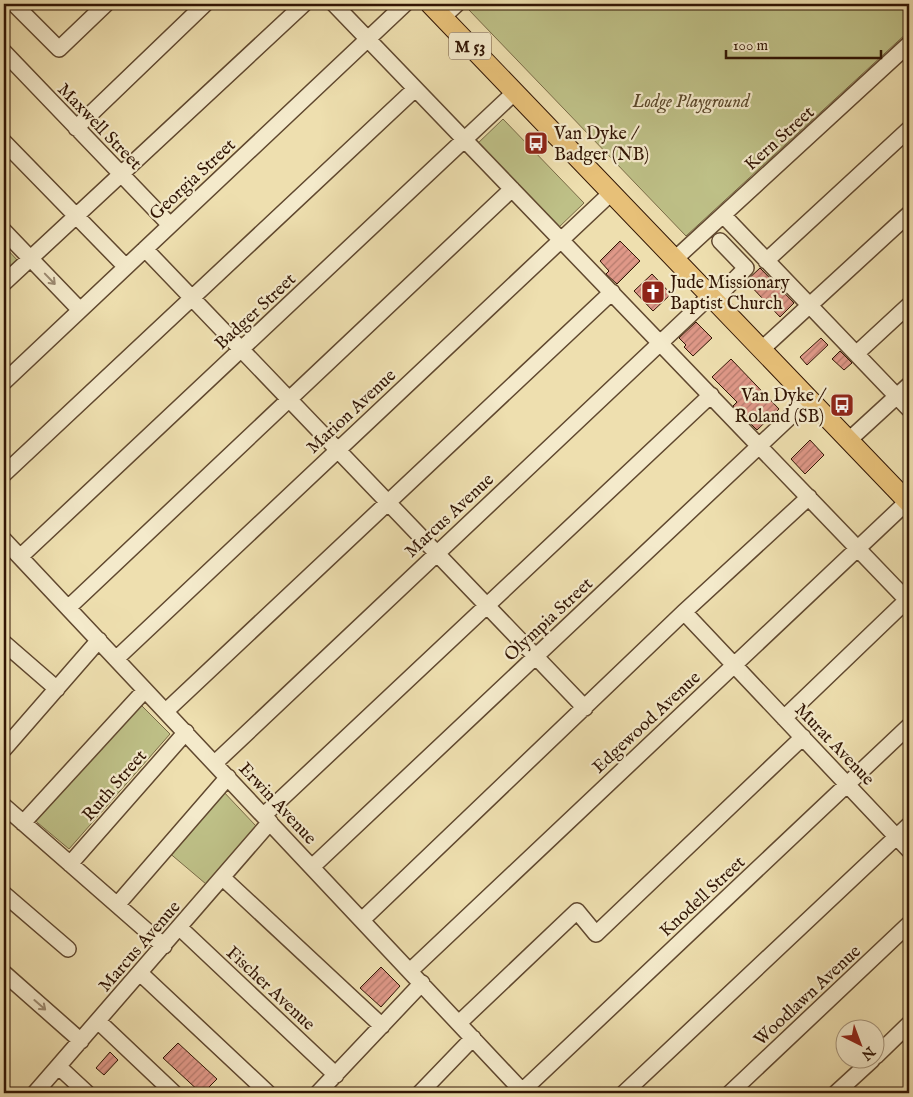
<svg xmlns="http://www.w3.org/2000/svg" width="913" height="1097" font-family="'IM FELL English',serif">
<defs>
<pattern id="building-hatch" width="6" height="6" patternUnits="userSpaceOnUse" patternTransform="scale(1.25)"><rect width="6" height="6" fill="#df9888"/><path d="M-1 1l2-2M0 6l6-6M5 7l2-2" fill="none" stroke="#b57b6d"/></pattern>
</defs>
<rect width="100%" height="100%" fill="#eedfaf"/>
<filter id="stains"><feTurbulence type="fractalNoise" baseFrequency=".004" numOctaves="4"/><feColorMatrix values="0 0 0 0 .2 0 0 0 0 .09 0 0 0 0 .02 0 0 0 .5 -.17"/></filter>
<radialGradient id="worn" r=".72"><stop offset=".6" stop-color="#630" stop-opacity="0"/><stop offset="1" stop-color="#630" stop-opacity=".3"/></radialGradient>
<!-- green -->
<path fill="#bec087" stroke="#786a46" d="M475,4H909V31L686,236L469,10Z
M503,119L584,203L556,230L475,146Z
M4,246L20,263L4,278Z
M138,702L170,734L69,849L32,818Z
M221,789L256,826L206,884L167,851Z"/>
<!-- building -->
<path fill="url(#building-hatch)" stroke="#311504" d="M620,241L640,261L617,284L606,274L609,271L600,261Z
M760,268L794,303L780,317L746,281Z
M652,274L671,294L653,311L634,291Z
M696,322L712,338L693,356L684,347L686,345L679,338Z
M821,338L828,345L807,365L800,357Z
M840,351L852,363L844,370L832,359Z
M731,359L779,409L757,430L733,406L737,402L712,377Z
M810,440L824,455L805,474L791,459Z
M381,967L400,986L381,1007L360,988Z
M178,1043L217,1079L203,1093H201L163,1058Z
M110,1052L118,1060L104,1075L96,1068Z"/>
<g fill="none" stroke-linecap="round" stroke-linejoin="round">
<!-- minor casing -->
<g stroke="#60482f" stroke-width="18">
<path id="minor" d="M14,4L59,49L106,4
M334,4L909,602
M443,17L457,4
M4,52L170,225
M76,128L205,4
M4,142L126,267
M723,215L909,409
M4,231L80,310
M145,249L585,708
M675,259L909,44
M766,261L909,129
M4,283L304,4
M714,300L746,268L720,241
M762,349L909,214
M856,354L909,305
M4,382L405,4
M849,440L909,385
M4,474L415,89
M4,540L524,1093
M20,557L515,92
M68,608L512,189
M684,612L909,850
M4,643L57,689
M117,658L611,193
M166,711L612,292
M784,718L907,600
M4,749L99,640
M215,763L710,296
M4,806L164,946
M264,815L711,395
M23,823L145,690
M70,864L186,732
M312,867L809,399
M223,878L382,1026
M4,894L68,949
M117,905L228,777
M362,920L684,612L809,497
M180,928L336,1075
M410,971L908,501
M4,973L81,1041
M140,973L268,1093
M98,1021L174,1093
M459,1023L577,911L596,934L803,737
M876,1056L909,1024
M59,1067L87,1093
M35,1093L270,822
M318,1093L422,983
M420,1093L473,1038
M520,1093L909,726
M624,1093L909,825
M730,1093L909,924
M836,1093L872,1060"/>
</g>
<!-- major casing -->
<g stroke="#311504" stroke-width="21">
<path id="major" d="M430,4L909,503"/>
</g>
<!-- minor -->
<use href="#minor" stroke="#f4eacb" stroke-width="15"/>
<!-- major -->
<use href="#major" stroke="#e7c078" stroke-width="19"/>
</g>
<!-- one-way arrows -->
<defs><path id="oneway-shaft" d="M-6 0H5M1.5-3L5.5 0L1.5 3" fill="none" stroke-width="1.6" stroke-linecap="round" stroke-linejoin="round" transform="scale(1.25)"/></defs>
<g stroke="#9c8a71">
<use href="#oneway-shaft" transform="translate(50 279) rotate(46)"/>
<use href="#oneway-shaft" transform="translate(40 1005) rotate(41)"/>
</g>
<!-- icons -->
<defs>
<g id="bus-square" transform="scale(1.25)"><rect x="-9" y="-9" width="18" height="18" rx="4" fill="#8f2418" stroke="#f4eacb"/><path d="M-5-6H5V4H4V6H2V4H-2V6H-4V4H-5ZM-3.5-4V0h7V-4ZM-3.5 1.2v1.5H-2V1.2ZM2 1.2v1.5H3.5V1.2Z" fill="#fff"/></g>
<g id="church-square" transform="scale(1.25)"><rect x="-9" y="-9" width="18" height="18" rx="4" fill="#8f2418" stroke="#f4eacb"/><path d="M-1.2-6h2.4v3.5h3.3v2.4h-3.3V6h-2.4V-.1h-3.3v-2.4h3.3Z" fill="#fff"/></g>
</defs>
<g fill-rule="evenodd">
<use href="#bus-square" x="536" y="143"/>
<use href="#church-square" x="653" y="292"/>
<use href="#bus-square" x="842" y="405"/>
</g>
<g text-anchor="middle" stroke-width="4.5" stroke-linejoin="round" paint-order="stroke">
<!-- shield labels -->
<rect fill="#f4eacb" stroke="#6c5540" stroke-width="1" x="449" y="32.5" width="42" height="27" rx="4"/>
<g font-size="16" font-weight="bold" fill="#311504">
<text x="470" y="52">M 53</text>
</g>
<!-- park labels -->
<g font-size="18" font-style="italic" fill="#5b482b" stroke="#f4eacb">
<text x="691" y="107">Lodge Playground</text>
</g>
<!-- street labels -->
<g font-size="18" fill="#311504" stroke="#f4eacb">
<text transform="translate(100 126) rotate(46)" y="6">Maxwell Street</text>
<text transform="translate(779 138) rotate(-42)" y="6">Kern Street</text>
<text transform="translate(192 179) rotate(-43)" y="6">Georgia Street</text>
<text transform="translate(255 311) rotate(-43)" y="6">Badger Street</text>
<text transform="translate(351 411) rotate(-43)" y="6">Marion Avenue</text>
<text transform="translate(449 515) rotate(-43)" y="6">Marcus Avenue</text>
<text transform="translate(548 619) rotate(-43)" y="6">Olympia Street</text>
<text transform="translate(646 722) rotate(-43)" y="6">Edgewood Avenue</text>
<text transform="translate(835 744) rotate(46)" y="6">Murat Avenue</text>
<text transform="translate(114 785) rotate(-49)" y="6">Ruth Street</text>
<text transform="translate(278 803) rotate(47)" y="6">Erwin Avenue</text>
<text transform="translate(702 896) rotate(-43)" y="6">Knodell Street</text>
<text transform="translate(139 946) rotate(-49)" y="6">Marcus Avenue</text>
<text transform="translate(271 988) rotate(43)" y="6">Fischer Avenue</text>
<text transform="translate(807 995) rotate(-43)" y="6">Woodlawn Avenue</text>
</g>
<!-- poi labels -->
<g font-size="18" fill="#311504" stroke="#f4eacb" text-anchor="start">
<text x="554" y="139">Van Dyke /<tspan x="554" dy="21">Badger (NB)</tspan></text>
<text x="670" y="288">Jude Missionary<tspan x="670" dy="21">Baptist Church</tspan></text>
<text x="824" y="401" text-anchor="end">Van Dyke /<tspan x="824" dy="21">Roland (SB)</tspan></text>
</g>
</g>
<!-- margin -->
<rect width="913" height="1097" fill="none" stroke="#eedfaf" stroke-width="20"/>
<rect x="5" y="5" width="903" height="1087" fill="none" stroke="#311504" stroke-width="2.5"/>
<rect x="10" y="10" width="893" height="1077" fill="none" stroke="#311504"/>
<!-- north arrow -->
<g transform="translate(860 1044) rotate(138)"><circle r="24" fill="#f4eacb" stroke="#a6957b"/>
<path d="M0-4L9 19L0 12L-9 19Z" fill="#8f2418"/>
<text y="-8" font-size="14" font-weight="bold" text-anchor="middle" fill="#311504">N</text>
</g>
<!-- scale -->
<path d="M726 50v8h155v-8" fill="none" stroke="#311504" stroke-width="2.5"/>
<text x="733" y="50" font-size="15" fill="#311504" stroke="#f4eacb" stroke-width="4" paint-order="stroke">100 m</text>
<rect width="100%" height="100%" filter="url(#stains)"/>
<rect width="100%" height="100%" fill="url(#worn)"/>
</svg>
